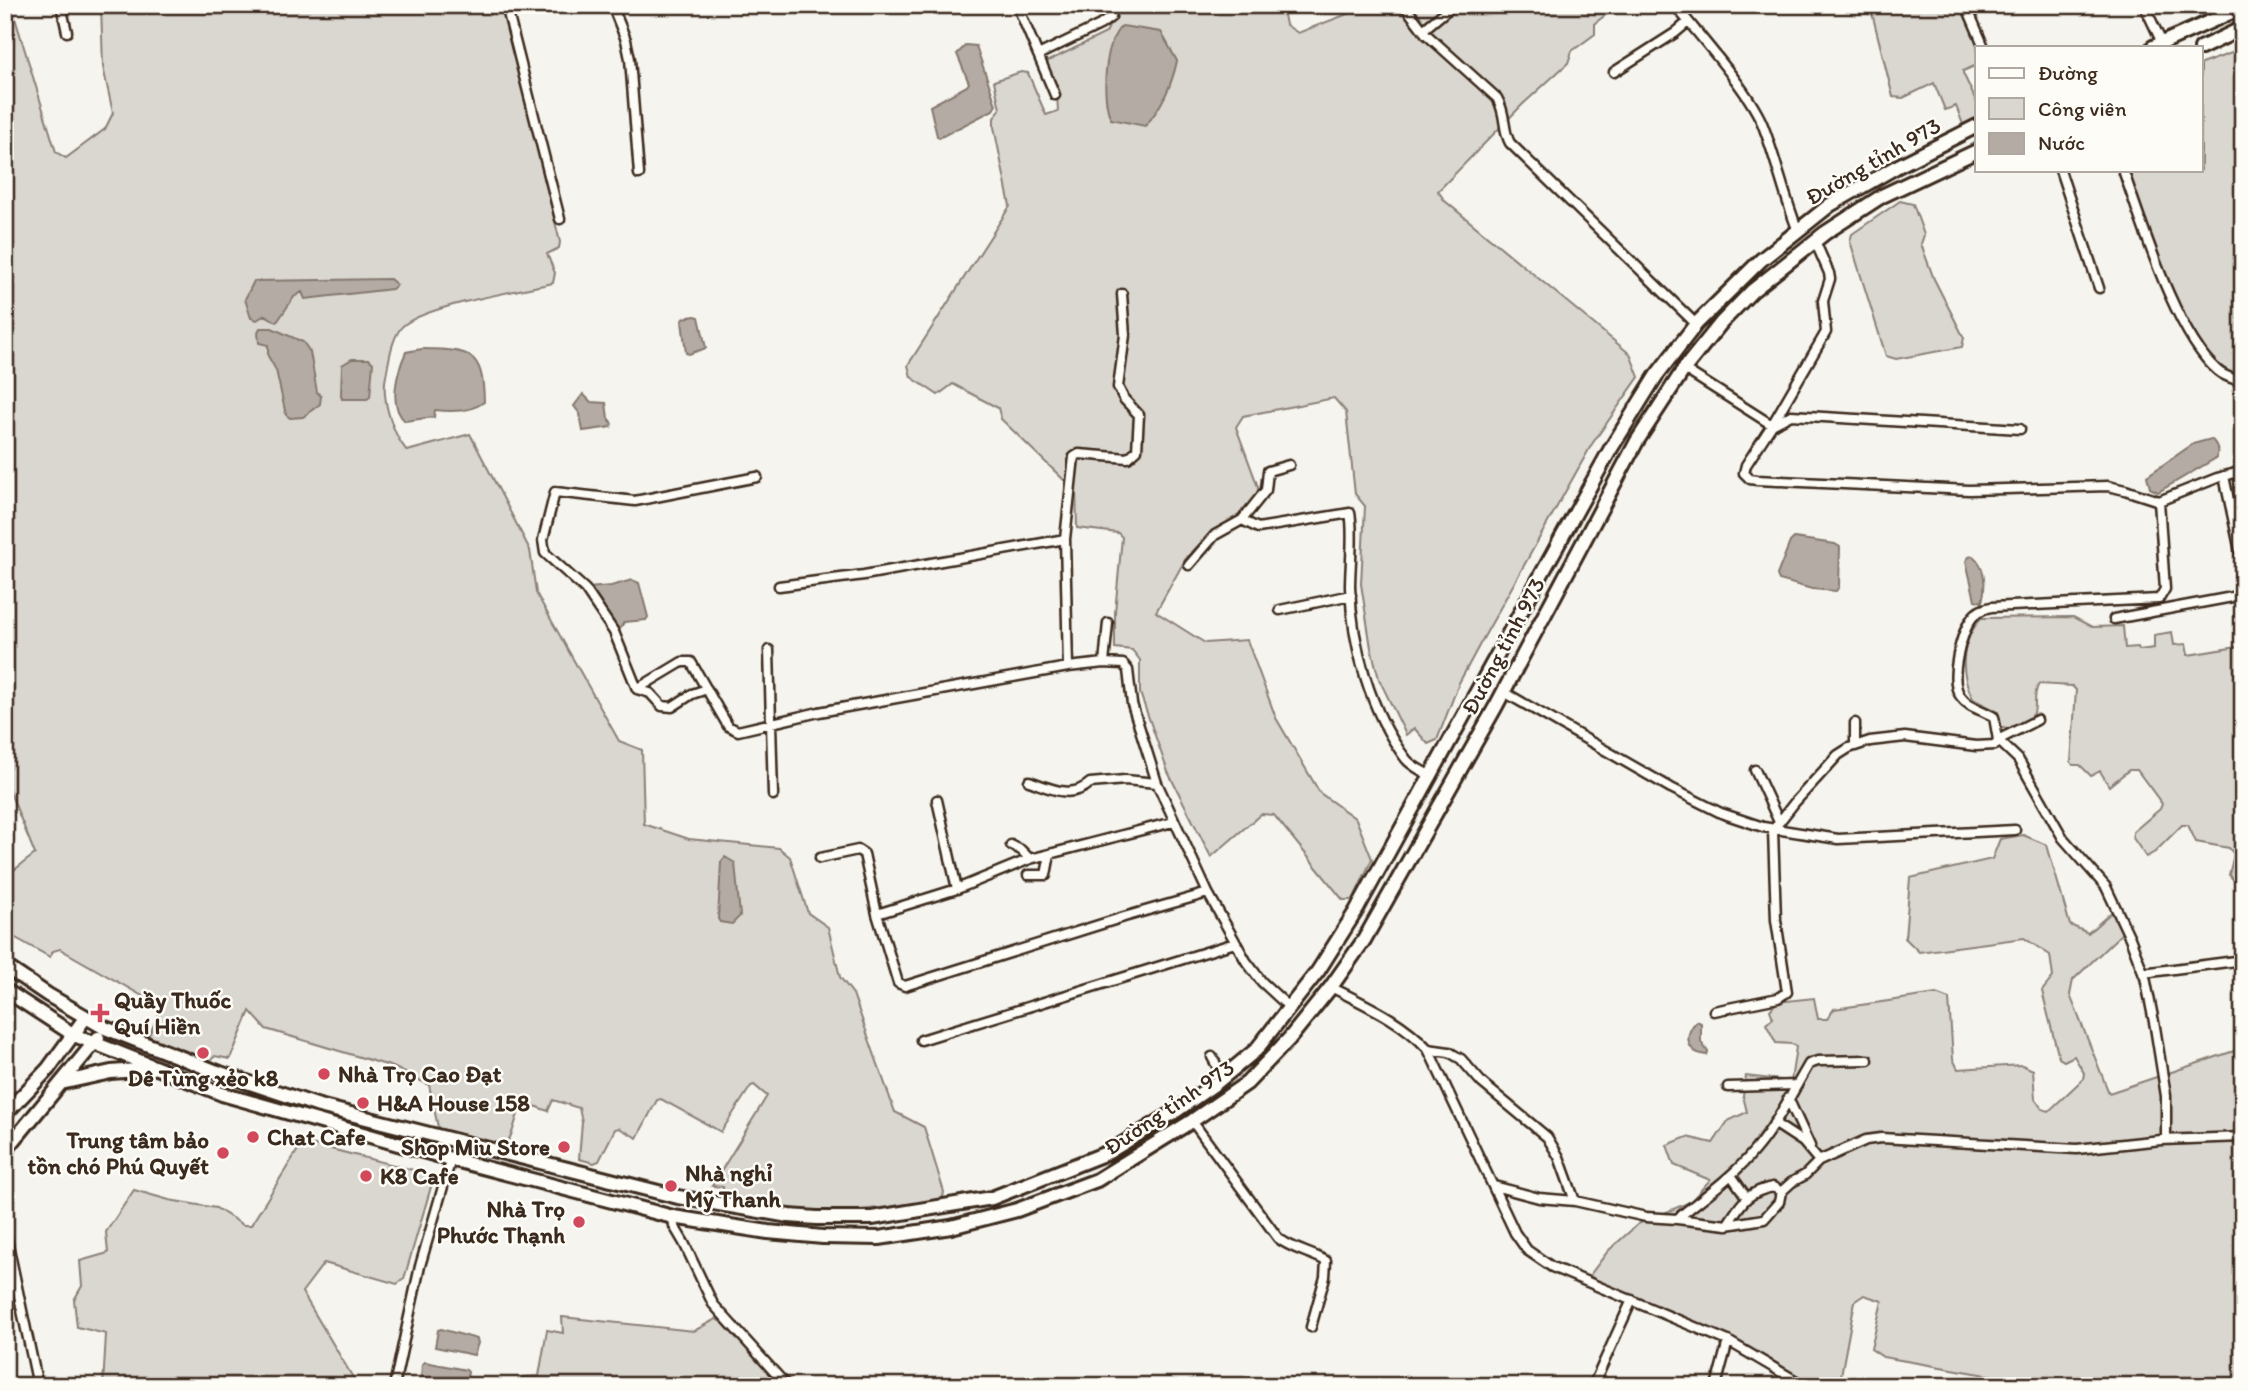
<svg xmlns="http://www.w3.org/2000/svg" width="2248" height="1391" font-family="Itim,sans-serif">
<rect width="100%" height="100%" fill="#f5f4ee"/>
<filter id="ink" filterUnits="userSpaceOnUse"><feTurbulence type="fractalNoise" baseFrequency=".0143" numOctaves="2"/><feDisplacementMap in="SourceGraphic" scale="14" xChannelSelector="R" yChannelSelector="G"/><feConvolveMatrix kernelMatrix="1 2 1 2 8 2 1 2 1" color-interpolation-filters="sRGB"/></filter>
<g filter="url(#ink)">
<!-- green -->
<path fill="#dad6d0" stroke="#8a8077" stroke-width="2" d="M5,5H11L56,152L66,158L105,129L113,113L103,67L101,5H502L560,242L559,248L547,254L555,273L553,283C523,290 416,307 400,329C391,342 389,361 386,376C381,398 392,433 407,451L470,434L530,550L536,593L619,741L642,750L644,824L689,839L779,848L790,857L808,913L828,927L840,977L853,994L895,1112L924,1127L944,1192L942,1202L806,1215L723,1201V1187L712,1186L767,1096L754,1085L751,1086L721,1132L661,1099L657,1100L637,1138L619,1128L615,1129L599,1161L594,1163L579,1159L582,1122L579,1108L553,1100L548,1111L526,1103C513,1113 517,1134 503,1147L439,1132L429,1085L393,1067L266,1029L250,1011L230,1059L215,1056L209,1062L150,1041L148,1037L160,1012L158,1005L60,949L53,951L50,957L5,932V877L35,854L5,780Z
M1116,5H1282L1286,25L1298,33L1371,5H1619L1595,23V34L1572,51L1568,63L1522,105L1438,191L1445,201L1630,354L1639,377L1592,444L1480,644L1459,683L1437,740L1428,744L1414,728L1406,735L1379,679L1371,648L1361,584L1365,506L1355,494L1346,412L1334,398L1243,416L1236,427L1258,487L1257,500L1227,526L1212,531L1186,558L1156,612L1205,643L1247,640L1276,718L1320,793L1356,819L1372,859L1353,900H1343L1274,815L1261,814L1211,857L1168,772L1140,693V660L1132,650L1115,648V612L1122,537L1118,533L1077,528L1076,485L1066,482L1001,419L998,408L953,384L938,395L911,377L908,365L1010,206L994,127V118L1000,109L994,81L1021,72L1028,73L1046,115L1058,111L1057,95L1045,66L1046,62L1106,33L1114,15Z
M1870,5H1960L1979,47H1977V65L1963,71V73L1977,103V123L1964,127L1956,106L1945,110L1934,83L1903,98L1893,97Z
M2243,49V378L2232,374L2209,357L2184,315L2162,265L2128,170H2201V64Z
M1900,201L1913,204L1924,235L1921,244L1934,279L1964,338L1962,347L1896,359L1886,356L1850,241L1852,234Z
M2073,617L2092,627L2123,626L2125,648L2138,647L2139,650L2154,648V635L2172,632L2174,645L2186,644L2188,655L2243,646V890L2229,875L2234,854L2229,848L2196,842L2188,825H2182L2155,852L2146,857L2133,838V832L2160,809L2162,804L2137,770H2129L2109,786L2100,771L2091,776L2080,765H2073L2071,762L2076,690L2072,686L2039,684C2029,700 2044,713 2022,725C2013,729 2008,731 1999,726L1998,712L1973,699C1959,671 1961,643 1981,618Z
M2023,835L2047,845L2070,925L2088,933L2114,910L2122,933L2073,980L2070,995L2109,1093L2243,1048V1386H2050L1883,1357L1871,1349L1882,1301L1864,1295L1855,1301L1839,1386H1815L1729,1338L1595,1281L1590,1275L1608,1251L1638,1224L1690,1202L1710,1180L1674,1165L1667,1145L1687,1137L1713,1143L1728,1121L1747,1112L1743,1096L1746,1076L1791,1081L1796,1047L1792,1044L1776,1043L1766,1024L1773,1018L1770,1010L1777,1002L1814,998L1818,1019H1827L1834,1009L1936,994L1949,999L1953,1059L1958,1069L2022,1065L2033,1070L2035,1099L2042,1109L2049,1111L2083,1079L2084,1073L2074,1056L2064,1061L2059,1058L2042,991L2053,977L2050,955L2024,938L1919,952L1905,938L1910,878L1992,859L2000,839Z
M307,1143L425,1173L433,1180L404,1279L397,1284L324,1263L302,1292L358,1386H103L106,1334L77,1327L74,1300L82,1286L80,1261L108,1253L106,1232L134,1190L169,1200L216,1208L243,1225H251L299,1148Z
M562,1317L694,1331L716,1319L724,1324L783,1386H520L523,1377L539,1376L547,1330L563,1333Z"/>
<!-- water -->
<path fill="#b4aca4" stroke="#84786e" stroke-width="2" d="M1122,26L1161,32L1177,61C1172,84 1161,108 1145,126L1111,119C1101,100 1104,40 1122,26Z
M966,45L976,46L996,105L993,110L939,138L937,136L930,106L967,86L969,83L957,54Z
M390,279L397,285L392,289L305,299L302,292L294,297L277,322L265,315L257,320L251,318L245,299L254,281Z
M695,316L699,317L706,348L689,354L686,353L682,321L683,318Z
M260,328H272L303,342L310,352L317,392L321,396L320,404L303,417L290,418L286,415L276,370L268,356V345L259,343L258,332Z
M422,349C470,350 483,350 484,402C471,412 451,412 435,410L434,417L405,421C387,405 398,370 406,352Z
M352,359H369L373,363L370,397L367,399H342L341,395L342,365Z
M583,394L591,402L606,403L608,418L612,423L611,427L583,431L580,414L574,406Z
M2211,439C2217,444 2219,451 2216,458L2158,492L2150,488L2147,476L2193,444Z
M1794,538L1835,544L1840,547L1839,587L1836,591L1812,589L1779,580L1777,575L1790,542Z
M1973,556C1986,566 1986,587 1982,602L1975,600L1966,561L1969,557Z
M632,580L639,583L648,617L646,620L624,622L619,631C606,623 606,603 592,596L589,588L611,586Z
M725,857L735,863L740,916L732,924L720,922L718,919L721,862Z
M1697,1021L1701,1023V1042L1708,1052L1707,1055C1686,1053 1683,1035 1697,1021Z
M441,1329L477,1339L478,1343L474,1355L435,1347L438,1330Z
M425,1362L466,1370L468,1372L466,1383L421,1377L422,1364Z"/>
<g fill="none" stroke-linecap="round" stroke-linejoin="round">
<!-- minor casing -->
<g stroke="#3b2a1e" stroke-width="13">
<path id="minor" d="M61,5L67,32
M506,5L560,219
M612,5L626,40L630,59L639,174
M1017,5L1055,95
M1404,5L1426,34L1497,98C1507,115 1502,129 1510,143L1696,324
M1675,5C1700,37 1746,87 1762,123C1776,158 1784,196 1798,231
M1966,5L1984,47
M2144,5L2162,43
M1423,30L1453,5
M1038,55L1100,25L1111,17L1113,5
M1614,72L1675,33L1688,22
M2060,170L2099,288
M2123,170C2142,223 2176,336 2218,371C2225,377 2234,379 2243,382
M1684,369L1772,425L1826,332L1823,301L1830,279L1829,273L1815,241
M2020,429L1791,415L1772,425L1746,465L1744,473L1750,479L1757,480L1969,490L2108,486L2125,490L2159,501L2217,478L2243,471
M2224,476L2243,565
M2159,501L2165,589L2159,599L1991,607C1983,609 1977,611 1972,618C1961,633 1948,681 1961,697C1969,708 1983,710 1994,717L1998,740L2018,759L2063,838L2106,887L2130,938L2145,977L2155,1027L2166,1096V1139
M1242,520L1258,528L1350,513C1354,530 1350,567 1350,587C1352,645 1370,712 1406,759C1411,766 1423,771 1432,777
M1065,539L1074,457L1079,454L1128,458L1137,450L1139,415L1124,399L1118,387L1125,335L1122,294
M1189,565L1215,535L1242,520L1266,490L1268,471L1289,465
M779,586L864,575L1065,539L1068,667
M1280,610L1351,595
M2114,619L2243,595
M769,650L773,795
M1104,663L1108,623
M637,689L682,662H691L728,726L738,731L819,712L1068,667L1104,663L1123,664L1128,670L1132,704L1157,783L1208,893L1246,961L1262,982L1290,1008
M707,689L692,694L672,707L662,706L650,693L637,689L614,632L585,589L545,553L543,540L555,492L635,501L757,477
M1504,692L1671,788L1721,813L1763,827L1838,839L2015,830
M1855,723V746
M1755,770L1779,822
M1029,781C1050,788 1071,800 1090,783L1125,780L1157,783
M937,800L957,889
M1011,845L1021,850L1030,859
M820,858L858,850L864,854L877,914L898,983L905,986L1124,917L1208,893
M1028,875H1046L1050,854
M877,914L957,889L1030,859L1173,822
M2143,973L2243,960
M1331,987C1366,1005 1401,1020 1428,1049L1515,1233L1527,1250L1552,1267L1728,1341L1805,1386
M1714,1011L1778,998L1787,992L1776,920L1773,830L1795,802L1838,755L1849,748L1870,741L1905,737L1976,746L1995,745L1998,740L2037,720
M921,1040L1235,943
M1428,1049L1449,1052L1461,1059L1482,1083L1547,1137L1559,1157L1575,1201
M1212,1057L1223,1077
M1728,1087L1797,1085
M1788,1098L1810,1146
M1192,1121L1278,1238C1291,1249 1310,1252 1326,1261L1325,1277L1311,1327
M1774,1123L1803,1142L1819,1161
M1731,1175L1747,1198
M1494,1186L1539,1198L1575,1201L1646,1217L1677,1219C1703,1197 1732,1178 1754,1151C1776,1125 1792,1093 1809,1064L1818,1061L1868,1060
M673,1217L674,1226L684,1243L713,1304L787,1386
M1677,1219L1727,1225L1764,1219L1779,1202L1781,1192L1792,1182L1805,1175L1819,1161L1866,1140L1881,1138L2077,1149L2161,1140L2243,1137
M1727,1225C1741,1204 1746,1192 1773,1187L1782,1192
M5,1230L38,1386
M394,1386L420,1266L451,1159
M1593,1386L1632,1300
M1716,1386L1728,1341"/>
</g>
<!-- primary casing -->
<g stroke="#3b2a1e" stroke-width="18">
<path id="primary" d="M2153,47L2243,7
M2201,48L2243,28
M5,966L48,995L105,1028L220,1073L319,1106L678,1197L789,1216L817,1218H872L992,1198L1109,1152L1173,1113L1216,1083L1256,1050L1318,971L1356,911L1610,450L1656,376L1696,324L1761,260L1830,205L1896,167L1977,126
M5,990L74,1035L222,1094L451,1159L673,1217L768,1232L823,1237L879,1238L951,1227L1017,1210L1097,1180L1192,1121L1247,1083L1289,1039L1331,987L1364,940L1496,706L1637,441L1684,369L1721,323L1752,291L1825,233L1882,196L1977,151
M61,1083L111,1072L150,1069
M5,1114L48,1069L85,1018
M5,1151L98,1038"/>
</g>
<!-- minor -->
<use href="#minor" stroke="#fdfcf7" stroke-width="8"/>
<!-- primary -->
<use href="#primary" stroke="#fdfcf7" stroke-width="12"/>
</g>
</g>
<!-- markers -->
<g fill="#d1495b" stroke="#fdfcf7" stroke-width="2.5">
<path d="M96.5 1002.5h7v7h7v7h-7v7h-7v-7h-7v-7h7z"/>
<circle cx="203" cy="1053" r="7"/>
<circle cx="324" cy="1074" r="7"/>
<circle cx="363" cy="1103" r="7"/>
<circle cx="253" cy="1137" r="7"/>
<circle cx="564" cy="1147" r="7"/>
<circle cx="223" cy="1153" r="7"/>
<circle cx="366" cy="1176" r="7"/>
<circle cx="671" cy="1186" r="7"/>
<circle cx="579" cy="1222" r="7"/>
</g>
<g text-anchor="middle" stroke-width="5" stroke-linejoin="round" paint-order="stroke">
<!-- street labels -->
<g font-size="23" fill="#3b2a1e" stroke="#fdfcf7">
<text transform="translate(1873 161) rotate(-30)" y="8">Đường tỉnh 973</text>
<text transform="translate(1503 646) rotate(-62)" y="8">Đường tỉnh 973</text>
<text transform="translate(1169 1107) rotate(-34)" y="8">Đường tỉnh 973</text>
</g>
<!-- poi labels -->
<g font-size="23" font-weight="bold" fill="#3b2a1e" stroke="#fdfcf7" text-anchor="start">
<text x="114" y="1008">Quầy Thuốc<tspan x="114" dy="26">Quí Hiền</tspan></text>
<text x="338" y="1082">Nhà Trọ Cao Đạt</text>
<text x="203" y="1086" text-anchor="middle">Dê Tùng xẻo k8</text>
<text x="377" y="1111">H&amp;A House 158</text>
<text x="267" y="1145">Chat Cafe</text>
<text x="209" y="1148" text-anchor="end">Trung tâm bảo<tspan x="209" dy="26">tồn chó Phú Quyết</tspan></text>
<text x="550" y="1155" text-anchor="end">Shop Miu Store</text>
<text x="685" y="1181">Nhà nghỉ<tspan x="685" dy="26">Mỹ Thanh</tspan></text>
<text x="380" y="1184">K8 Cafe</text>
<text x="565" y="1217" text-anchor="end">Nhà Trọ<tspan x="565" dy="26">Phước Thạnh</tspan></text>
</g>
</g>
<!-- margin -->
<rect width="2248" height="1391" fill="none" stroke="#fdfcf7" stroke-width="28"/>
<rect x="14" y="14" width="2220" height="1363" fill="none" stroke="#3b2a1e" stroke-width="2.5" filter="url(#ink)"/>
<!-- legend -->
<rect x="1975" y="46" width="228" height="126" fill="#fdfcf7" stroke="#afa8a0" stroke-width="2"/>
<rect x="1989" y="68" width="35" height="10" fill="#fdfcf7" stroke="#afa8a0" stroke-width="2"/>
<text x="2038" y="80" font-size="21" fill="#3b2a1e">Đường</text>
<rect x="1989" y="98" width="35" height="21" fill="#dad6d0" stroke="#afa8a0" stroke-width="2"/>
<text x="2038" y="116" font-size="21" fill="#3b2a1e">Công viên</text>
<rect x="1989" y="133" width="35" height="21" fill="#b4aca4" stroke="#afa8a0" stroke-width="2"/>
<text x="2038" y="150" font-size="21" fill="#3b2a1e">Nước</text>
</svg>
